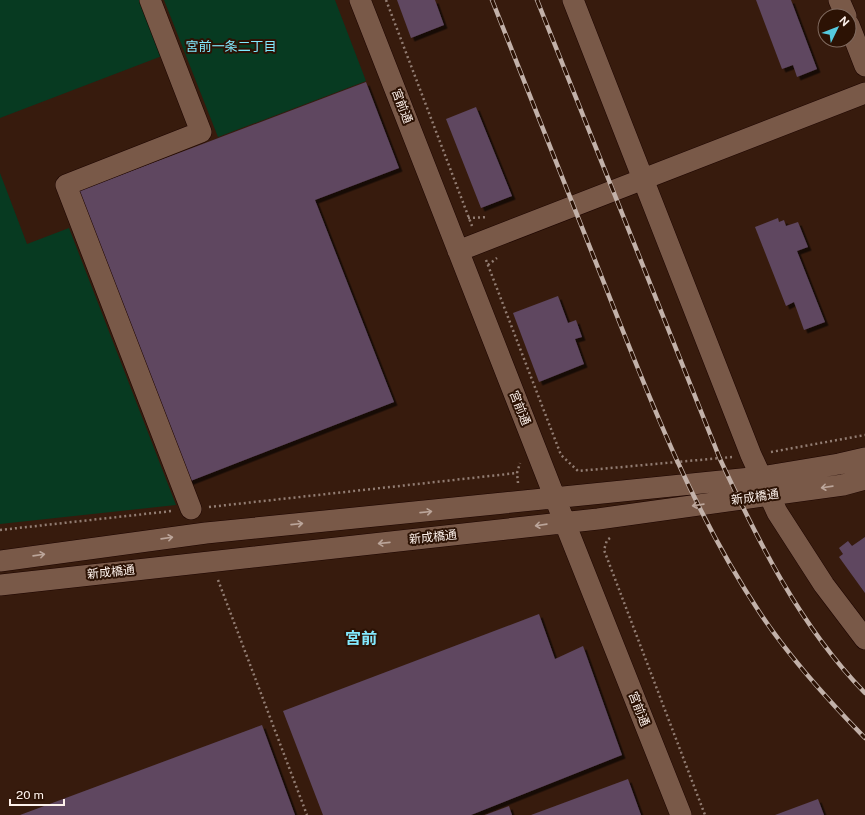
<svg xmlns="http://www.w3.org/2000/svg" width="865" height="815" font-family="'Public Sans','Noto Sans JP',sans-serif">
<defs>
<filter id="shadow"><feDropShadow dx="3.5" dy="3.5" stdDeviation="0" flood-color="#0009"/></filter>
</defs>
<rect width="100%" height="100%" fill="#371b0d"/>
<!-- green -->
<path fill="#073a21" d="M0,0H141L162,56L0,118Z
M164,0H335L366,81L218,137Z
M0,173L27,244L69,228L176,505L0,524Z"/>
<!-- building -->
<path fill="#5e4760" filter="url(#shadow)" d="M397,0H435L444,25L411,38Z
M756,0H791L817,69L797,77L793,65L782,69Z
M366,82L399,168L315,200L394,402L188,482L76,192Z
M476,107L512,196L481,208L446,119Z
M778,218L779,222L784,220L786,226L798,222L808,247L797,251L825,322L804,330L794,302L786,306L755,227Z
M558,296L568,323L576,320L582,337L575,339L584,364L539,382L513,313Z
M865,537V593L839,557L843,554L839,548L848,541L852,546Z
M539,614L555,659L583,646L622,755L471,815H323L283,711Z
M262,725L295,815H20Z
M628,779L641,815H531Z
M818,799L824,815H775Z
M509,806L512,815H485Z"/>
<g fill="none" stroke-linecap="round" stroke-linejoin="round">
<!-- minor casing -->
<g stroke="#1d0500" stroke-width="22">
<path id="minor" d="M150,0L201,132L66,185L191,509
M360,0L555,498L681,815
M573,0L751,455L777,512L824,585L865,639
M839,0L846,16
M849,25L865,66
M458,251L865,93
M0,561L206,533L761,477L839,464L865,458
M0,585L598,519L843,485L865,479"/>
</g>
<!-- path -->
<path stroke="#927d73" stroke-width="2.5" stroke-dasharray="2 3" stroke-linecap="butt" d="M386,0L472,226
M468,218L488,217
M486,260L561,455L578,471L732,457
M488,265L497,258
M771,452L865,435
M518,483L517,473L520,463
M209,507L517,473
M0,530L172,511
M610,538L607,540L604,550L705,815
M218,580L307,815"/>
<!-- minor -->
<use href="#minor" stroke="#795948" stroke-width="21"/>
<!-- rail casing -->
<g stroke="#c2b1a9" stroke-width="4.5">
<path id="rail" d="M492,0C530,96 568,192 606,288C650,400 693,512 760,613C790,658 827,699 865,738
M537,0L720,459C759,543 800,626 865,693"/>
</g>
<!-- rail -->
<use href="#rail" stroke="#2c1204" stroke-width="3" stroke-dasharray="9" stroke-linecap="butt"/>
</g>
<!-- one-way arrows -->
<defs><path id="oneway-shaft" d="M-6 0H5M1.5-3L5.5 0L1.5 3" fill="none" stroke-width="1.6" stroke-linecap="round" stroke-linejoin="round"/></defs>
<g stroke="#bba59a">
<use href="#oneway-shaft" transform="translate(827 487) rotate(172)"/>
<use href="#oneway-shaft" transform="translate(698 505) rotate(172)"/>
<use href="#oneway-shaft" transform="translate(426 512) rotate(-6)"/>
<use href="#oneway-shaft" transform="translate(297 524) rotate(-6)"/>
<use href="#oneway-shaft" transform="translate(541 525) rotate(172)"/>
<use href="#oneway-shaft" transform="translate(167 538) rotate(-8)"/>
<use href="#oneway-shaft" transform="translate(384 543) rotate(174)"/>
<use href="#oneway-shaft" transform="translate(39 555) rotate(-8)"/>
</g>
<g text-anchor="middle" stroke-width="4" stroke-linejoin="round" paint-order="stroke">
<!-- street labels -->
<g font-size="12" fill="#fdf1eb" stroke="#2c1204">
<text transform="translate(402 106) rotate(69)" y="4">宮前通</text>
<text transform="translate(520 408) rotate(68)" y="4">宮前通</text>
<text transform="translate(755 497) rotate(-8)" y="4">新成橋通</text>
<text transform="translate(433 537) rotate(-6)" y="4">新成橋通</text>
<text transform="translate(111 572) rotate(-6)" y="4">新成橋通</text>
<text transform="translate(639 709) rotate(68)" y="4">宮前通</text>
</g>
<!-- neighbourhood labels -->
<g font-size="13" fill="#83eaff" stroke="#2c1204">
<text x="231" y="51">宮前一条二丁目</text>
</g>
<!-- district labels -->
<g font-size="16" font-weight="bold" fill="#83eaff" stroke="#2c1204">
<text x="361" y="644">宮前</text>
</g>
</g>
<!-- north arrow -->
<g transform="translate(837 28) rotate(47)"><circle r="19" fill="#2c1204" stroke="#806b60"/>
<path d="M0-3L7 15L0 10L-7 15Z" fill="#55cadf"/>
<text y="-6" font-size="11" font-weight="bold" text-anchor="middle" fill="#fdf1eb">N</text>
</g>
<!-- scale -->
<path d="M10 799v6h54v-6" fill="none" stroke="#fdf1eb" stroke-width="2"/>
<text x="16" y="799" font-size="12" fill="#fdf1eb" stroke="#2c1204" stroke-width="3" paint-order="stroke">20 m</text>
</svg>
